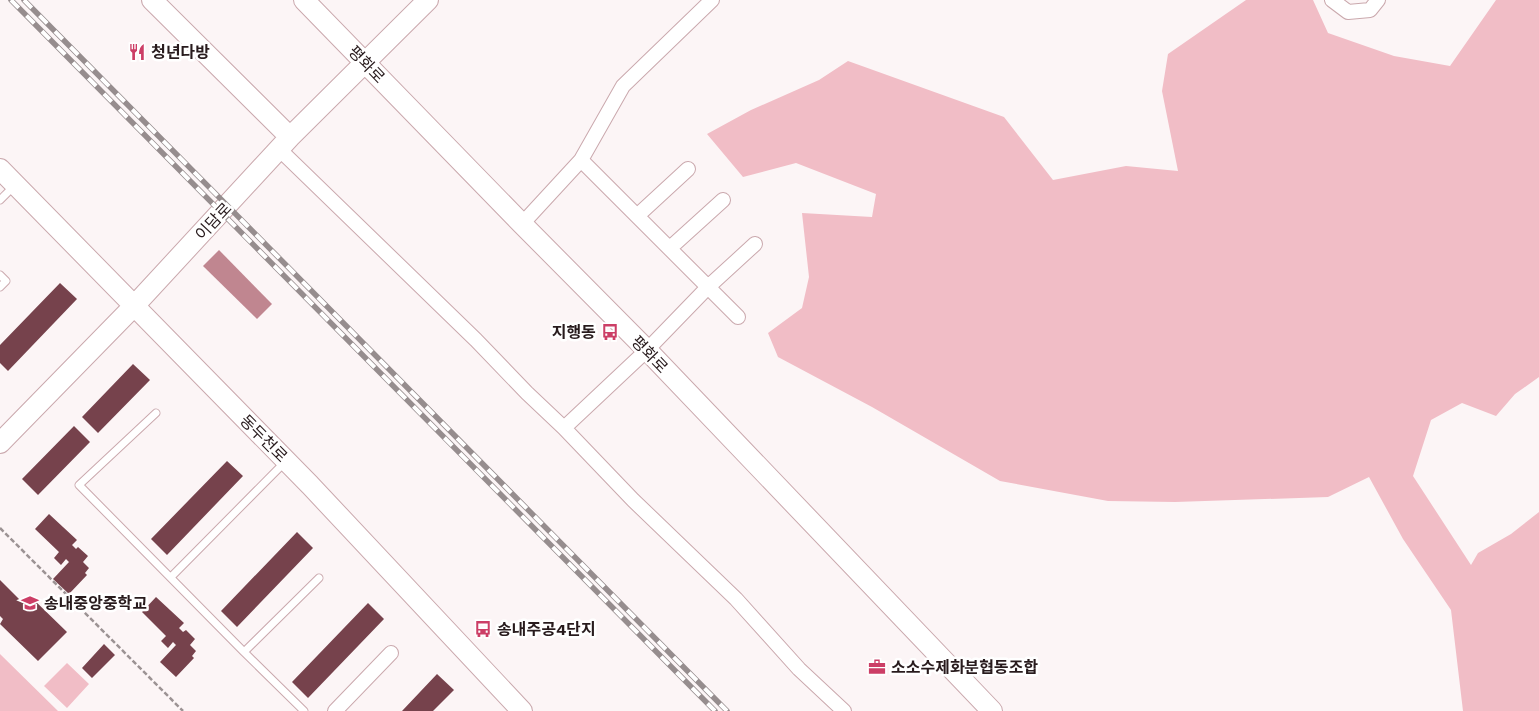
<svg xmlns="http://www.w3.org/2000/svg" width="1539" height="711" font-family="'Work Sans','Noto Sans KR',sans-serif">
<rect width="100%" height="100%" fill="#fcf5f6"/>
<!-- green -->
<path fill="#f1bdc6" d="M1246,0H1313L1328,33L1394,56L1450,66L1496,0H1539V377L1515,394L1496,416L1462,403L1431,420L1413,476L1471,565L1478,553L1511,534L1539,512V711H1463L1451,610L1403,539L1369,477L1328,497L1175,502L1108,501L1000,481L872,407L778,357L768,333L802,308L809,277L802,213L872,217L876,194L796,163L743,177L707,134L751,110L819,80L848,61L1004,117L1053,180L1126,166L1178,171L1162,91L1168,54Z
M0,654L58,711H0Z
M67,663L89,684L67,708L44,686Z"/>
<!-- water -->
<path fill="#c08690" d="M219,250L272,304L257,319L203,266Z"/>
<!-- building -->
<path fill="#76424c" d="M60,283L77,299L8,371L0,363V345Z
M133,364L150,380L98,433L82,417Z
M74,426L90,442L38,495L22,479Z
M227,461L243,476L167,555L151,539Z
M49,514L77,540L72,545L76,549L78,547L88,556L83,562L89,568L85,573L87,575L69,594L53,579L69,562L66,559L61,565L54,558L59,552L35,529Z
M297,532L313,548L237,627L221,611Z
M0,580L24,604L31,597L67,632L38,661L0,624L3,619L0,616Z
M156,597L184,623L179,628L183,632L186,630L195,639L190,645L196,651L192,656L194,658L176,677L160,662L176,645L173,642L168,648L161,641L166,636L142,612Z
M368,603L384,619L308,698L292,682Z
M104,644L115,655L92,678L82,668Z
M437,674L454,690L433,711H402Z"/>
<g fill="none" stroke-linecap="round" stroke-linejoin="round">
<!-- lane casing -->
<g stroke="#caa8ad" stroke-width="9">
<path id="lane" d="M0,200L15,185
M0,275L6,281L0,287
M156,413L79,485L244,652
M171,577L285,462
M304,711L244,652L319,578"/>
</g>
<!-- street casing -->
<g stroke="#caa8ad" stroke-width="16">
<path id="street" d="M1332,0L1348,12L1370,10L1378,0
M279,149L476,340L527,393L564,428
M581,160L738,317
M637,216L688,169
M522,224L581,160L623,86L712,0
M755,244L708,287L647,350L564,428L633,500L736,599L799,669L844,711
M670,248L723,200
M335,711L391,653"/>
</g>
<!-- secondary casing -->
<g stroke="#caa8ad" stroke-width="22">
<path id="secondary" d="M152,0L290,137
M304,0L522,224L647,350L992,711
M0,169L310,485L522,711
M0,443L134,306L290,137L428,0"/>
</g>
<!-- path -->
<path stroke="#9c9394" stroke-width="2.5" stroke-dasharray="5 2.5" stroke-linecap="butt" d="M0,528L183,711"/>
<!-- lane -->
<use href="#lane" stroke="#fff" stroke-width="7"/>
<!-- street -->
<use href="#street" stroke="#fff" stroke-width="14"/>
<!-- secondary -->
<use href="#secondary" stroke="#fff" stroke-width="20"/>
<!-- rail casing -->
<g stroke="#968d8e" stroke-width="5.5">
<path id="rail" d="M11,0L715,711
M24,0L727,711"/>
</g>
<!-- rail -->
<use href="#rail" stroke="#fff" stroke-width="4" stroke-dasharray="11" stroke-linecap="butt"/>
</g>
<!-- icons -->
<defs>
<g id="restaurant-bare" transform="scale(1.35)"><path d="M-5-6h1v4h1v-4h1v4h1v-4h1v5L-1.5 .5V6h-2V.5L-5-1ZM5-6V6H3V1.5H1.5Q1.5-4 5-6Z" fill="#cc3e66" stroke="#fff" stroke-width="2.5" paint-order="stroke"/></g>
<g id="bus-bare" transform="scale(1.35)"><path d="M-5-6H5V4H4V6H2V4H-2V6H-4V4H-5ZM-3.5-4V0h7V-4ZM-3.5 1.2v1.5H-2V1.2ZM2 1.2v1.5H3.5V1.2Z" fill="#cc3e66" stroke="#fff" stroke-width="2.5" paint-order="stroke"/></g>
<g id="school-bare" transform="scale(1.35)"><path d="M0-5L7-2L0 1L-7-2ZM-4 1L0 2.5L4 1V4Q0 6-4 4Z" fill="#cc3e66" stroke="#fff" stroke-width="2.5" paint-order="stroke"/></g>
<g id="office-bare" transform="scale(1.35)"><path d="M-6-3h4V-5.5h4V-3h4V5H-6ZM-1-4.5V-3h2v-1.5ZM-6 0V1H6V0Z" fill="#cc3e66" stroke="#fff" stroke-width="2.5" paint-order="stroke"/></g>
</defs>
<g fill-rule="evenodd">
<use href="#restaurant-bare" x="137" y="52"/>
<use href="#bus-bare" x="610" y="332"/>
<use href="#school-bare" x="30" y="603"/>
<use href="#bus-bare" x="483" y="629"/>
<use href="#office-bare" x="877" y="667"/>
</g>
<g text-anchor="middle" stroke-width="5" stroke-linejoin="round" paint-order="stroke">
<!-- poi labels -->
<g font-size="16" font-weight="bold" fill="#281b1d" stroke="#fff" text-anchor="start">
<text x="151" y="58">청년다방</text>
<text x="596" y="338" text-anchor="end">지행동</text>
<text x="44" y="609">송내중앙중학교</text>
<text x="497" y="635">송내주공4단지</text>
<text x="891" y="673">소소수제화분협동조합</text>
</g>
<!-- street labels -->
<g font-size="16" fill="#281b1d" stroke="#fff">
<text transform="translate(367 64) rotate(46)" y="6">평화로</text>
<text transform="translate(213 221) rotate(-47)" y="6">이담로</text>
<text transform="translate(650 354) rotate(46)" y="6">평화로</text>
<text transform="translate(264 438) rotate(45)" y="6">동두천로</text>
</g>
</g>
</svg>
